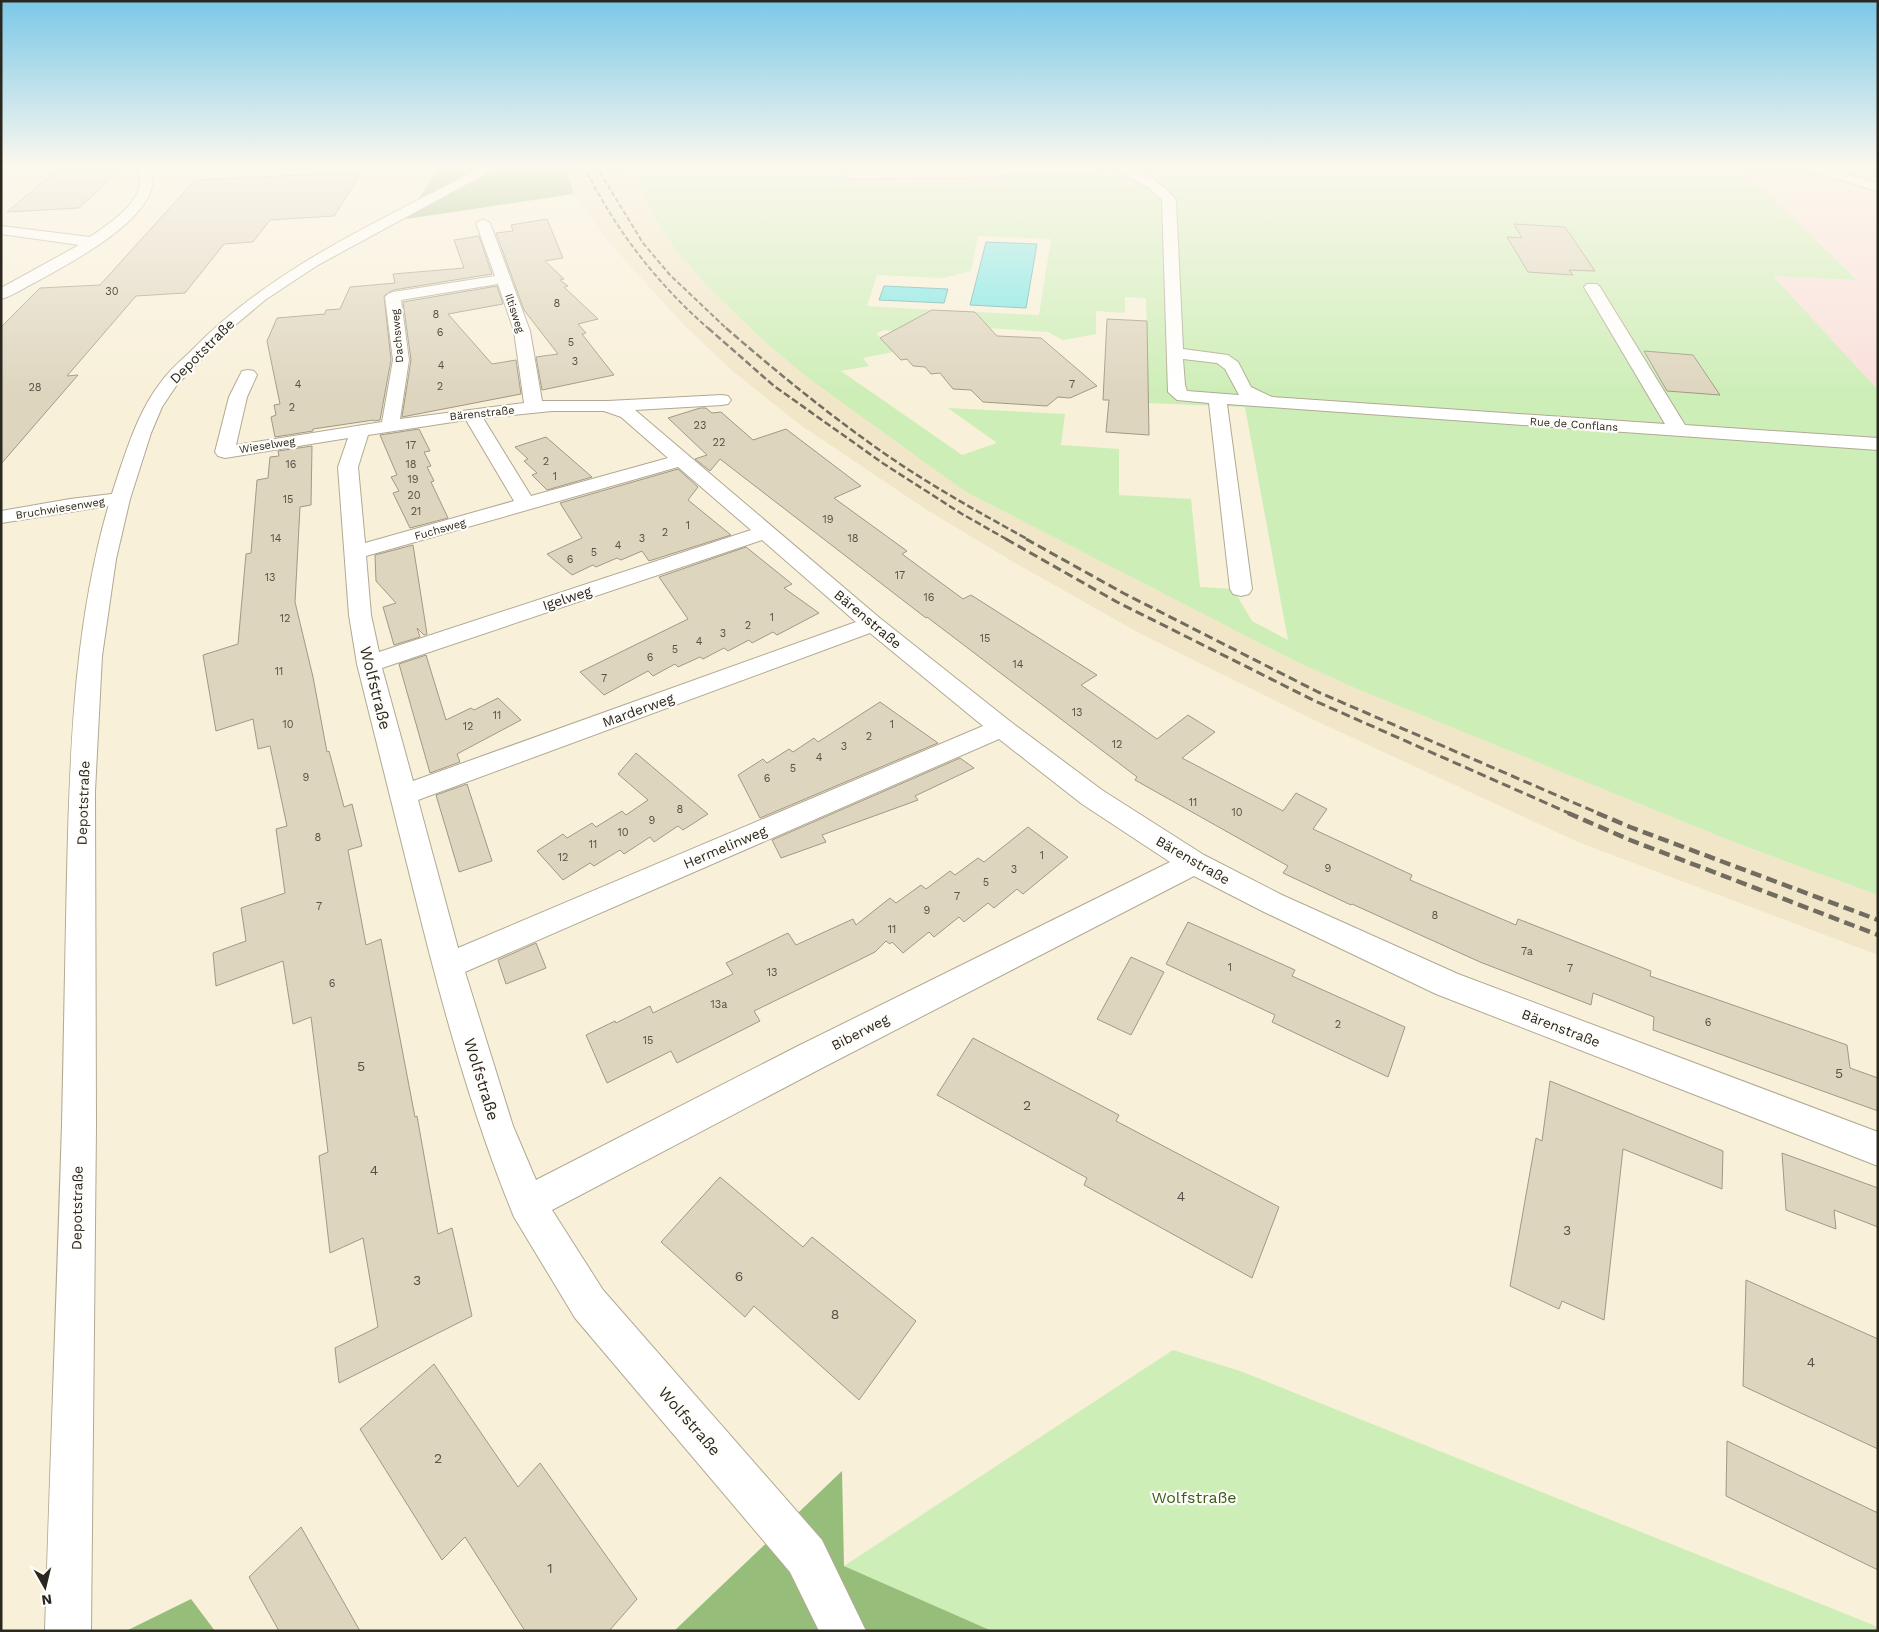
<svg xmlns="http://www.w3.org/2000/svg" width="1879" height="1632" font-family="'Work Sans',sans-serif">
<rect width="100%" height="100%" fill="#f8f0d9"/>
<!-- built -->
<path fill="#f2e6c8" d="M565,166H623L634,174L648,206L675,249L710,289L763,340L966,492L1291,659L1355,688L1736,843L1878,895V955L1578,842L1312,719L1141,634L1015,563L927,510L799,424L730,369L681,322L612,246L574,194Z"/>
<!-- education -->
<path fill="#fadfdc" d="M1743,170L1811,173L1878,191V390L1772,276L1857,280Z"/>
<!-- green -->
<path fill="#cdeeb7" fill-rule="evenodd" d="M623,166H1788L1811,173L1743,170L1857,280L1773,276L1878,390V895L1736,843L1355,688L1291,659L966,492L807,377L763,340L710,289L675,249L648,206L634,174ZM978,236L1051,239L1039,315L975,312L990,328L1048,332L1063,340L1096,334V311L1125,313V297L1146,298L1148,384L1146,403L1245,407L1288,640L1252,621L1233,589L1200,587L1191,499L1119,495V449L1061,445L1065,414L948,408L997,443L962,455L841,371L869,366L863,358L893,352L876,333L884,330L894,331L932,310L867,306L877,275L943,278L971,271Z
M1173,1350L1240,1371L1878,1627V1631H992L844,1566Z"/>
<!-- forest -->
<path fill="#96be7a" d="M439,166H565L574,194L406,219Z
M842,1471L844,1566L992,1631H674Z
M191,1599L215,1631H126Z"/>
<!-- water -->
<path fill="#79e7e8" stroke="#61adab" d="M986,242L1037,244L1026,308L970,305Z
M884,286L948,289L944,303L879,300Z"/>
<!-- building -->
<path fill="#ddd5be" stroke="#a19984" d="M124,167L79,208L7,212L57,170Z
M362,172L334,216L270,220L253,242L224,244L185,293L136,296L67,376L78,375L1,464V327L40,288L100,285L195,180Z
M547,219L563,258L545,261L564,279L560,280L568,286L564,287L598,319L578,324L586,333L582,334L614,375L542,390L536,357L558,354L524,310L496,233L513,231L511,225Z
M1514,224L1565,227L1595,271L1569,270L1573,275L1528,272L1507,237L1522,238Z
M479,236L492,274L393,290L384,296L391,360L380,420L374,421V420L313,429V431L275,437L271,417L276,415L274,405L280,404L267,341L277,318L325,314L326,310L340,309L350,287L395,283L393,274L464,268L454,240Z
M497,286L503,304L448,314L492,364L516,360L521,394L402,417L411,360L403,302Z
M932,310L975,312L997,336L1041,338L1097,386L1070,398L1058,397L1047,406L983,402L971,390L953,389L940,373L931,374L925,367L913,366L907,359L901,360L880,338Z
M1107,319L1147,321L1149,435L1106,432L1109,400H1103Z
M1644,351L1693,355L1720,395L1667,391Z
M700,408H706L712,413L721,412L753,440L786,429L861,486L834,498L907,551L902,554L963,599L971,595L1097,675L1081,685L1157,739L1188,715L1215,732L1182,758L1283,811L1296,793L1327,809L1313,829L1412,875L1410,880L1516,925L1518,919L1651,971L1650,976L1847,1045L1850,1068L1878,1078V1111L1653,1030L1654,1017L1593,993L1591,1005L1480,962L1352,904L1351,905L1283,873L1288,866L1135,780L1137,777L927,617L926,618L720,459L710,471L695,459L707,455L668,418Z
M419,429L430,451L424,452L431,466L427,467L434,481L431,482L448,518L410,528L393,493L399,491L391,477L397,475L380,435Z
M546,437L592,477L547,490L532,475L537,473L524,461L528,459L515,447Z
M312,446L311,505L300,507L295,602L313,677L327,752L329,751L344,807L352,804L362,846L348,850L366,945L381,939L415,1117L417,1116L438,1234L452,1228L472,1316L339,1383L335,1348L378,1327L363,1238L330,1253L319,1156L328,1152L311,1017L293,1024L283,961L216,986L213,953L246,941L241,908L285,893L276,829L287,826L270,746L258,749L253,719L216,731L203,655L238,644L246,554L251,553L257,480L268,478L270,457L279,456L278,451Z
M678,469L698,487L688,500L731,535L649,561L642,551L621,560L617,558L596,567L593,565L572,575L547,554L582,538L560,503Z
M413,545L427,634L424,635L417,628L420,637L394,645L383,607L396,603L376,581L375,555Z
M746,547L792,584L784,588L819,613L777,635L773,632L752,643L749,640L728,651L724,648L703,659L700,657L678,667L675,664L653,676L648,671L604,695L580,672L688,619L659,577Z
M426,655L446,720L471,708L474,710L498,698L521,720L457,754L460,762L430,773L399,664Z
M880,702L938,743L760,818L738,775L763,759L767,763L789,749L793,752L814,738L818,742Z
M636,753L708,814L683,830L678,826L654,842L650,837L624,854L620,850L594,866L590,863L563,880L537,851L563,834L567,838L592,823L596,827L622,811L626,815L648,800L618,774Z
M960,758L974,768L915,796L918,800L822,835L826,842L781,858L772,840Z
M467,784L492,861L459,872L436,795Z
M1028,827L1068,857L1023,894L1017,889L994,908L988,903L964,922L959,917L934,937L929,932L903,953L892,942L890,944L886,941L875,952L857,961L754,1011L760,1021L677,1063L671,1051L607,1083L586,1035L615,1021L616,1023L650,1006L653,1013L733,974L726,963L788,933L796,945L853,919L856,925L890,898L896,903L921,885L926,889L950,871L955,875L978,858L984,862Z
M1188,922L1295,970L1292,976L1405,1027L1388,1077L1272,1022L1275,1015L1166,964Z
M536,943L546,968L506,984L498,960Z
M1131,957L1164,972L1131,1035L1097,1019Z
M973,1038L1119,1115L1116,1121L1279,1207L1252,1278L1084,1185L1087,1178L937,1095Z
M1550,1081L1723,1151L1722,1189L1623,1149L1604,1320L1562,1301L1559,1309L1510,1286L1536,1138L1542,1141Z
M1782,1153L1878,1188V1227L1834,1210L1836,1229L1786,1210Z
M720,1177L803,1247L812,1237L916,1321L859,1400L754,1306L745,1317L661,1242Z
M1746,1280L1878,1339V1449L1743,1386Z
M434,1364L518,1487L540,1463L637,1599L609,1631H525L465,1537L442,1560L360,1429Z
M1727,1441L1878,1513V1570L1726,1496Z
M301,1527L360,1631H279L249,1577Z"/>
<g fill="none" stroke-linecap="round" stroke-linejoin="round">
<!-- minor casing -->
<g stroke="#b1a993" stroke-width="2">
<path id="minor" d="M135,166H147C150,172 154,179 152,185C146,224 68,264 36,282C25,287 13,296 1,299V288L79,245L1,234V226L90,237C106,226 140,204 140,182C140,177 137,171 135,166Z
M1007,166H1107L1105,169L1088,173L1020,172L990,177L849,178L843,174L849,170L990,169Z
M1109,166C1114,166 1121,165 1125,166C1142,170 1166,186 1176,200L1183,349L1228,355L1238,362L1251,387L1272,397L1665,424L1584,287L1587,284H1597L1600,287L1685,425L1878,438V450L1227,404L1252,589L1249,594L1241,596L1233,594L1230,589L1209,403L1177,400L1168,392L1162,200L1149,188ZM1183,359L1217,363L1225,369L1239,395L1187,391L1185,385Z
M483,219L490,223L530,331L542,401H608L722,395L728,396L731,400L728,404L722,405L635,410L881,619L1011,722L1102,790L1204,855L1282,895L1458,974L1878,1132V1166L1436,994L1262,911L1194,876L820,1069L552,1210L603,1290L822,1540L866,1631H819L790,1572L575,1318L514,1217C471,1112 441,1002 414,892C395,816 376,740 357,664L349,615L338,467L348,438L225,458L218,456L215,452L229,397L242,371L248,370L254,371L257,375L247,397L236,445L382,422L393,360L385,297L388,294L393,292L495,276L476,223ZM498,284L514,331L524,403L400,419L409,360L401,300ZM552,411H604L621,417L668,458L531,496L483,418ZM466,420L514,501L365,543L358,467L368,435ZM678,467L751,530L379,652L371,615L366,556ZM762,540L856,622L413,781L382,668ZM870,633L983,726L458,948L418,800ZM999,739L1082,804L1170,862L796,1047L536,1180L513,1126L465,972Z
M120,493L127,495L130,499L127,503L1,523V511L70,499Z"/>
</g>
<!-- major casing -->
<g stroke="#b1a993" stroke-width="2">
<path id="major" d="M484,166H500L318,265L265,300L227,332L176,386L162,407L151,433L130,499L116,559L102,656L95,791L96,1126L91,1631H45C50,1462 57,1293 62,1124C64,1040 65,957 67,874C70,739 75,601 119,472C130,440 140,409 161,382C169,371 180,361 190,352C272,267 380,221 484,166Z
M1800,166H1821L1878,183V191L1802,169Z"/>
</g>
<!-- minor -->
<use href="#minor" fill="#fff" fill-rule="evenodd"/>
<!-- major -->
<use href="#major" fill="#fff" fill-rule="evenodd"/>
<!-- rail-far3 -->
<path stroke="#716c5f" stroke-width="2" stroke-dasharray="5 2.5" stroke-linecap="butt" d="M584,166C614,228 657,284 709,329
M596,166L643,243L670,275L727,329"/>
<!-- rail-far2 -->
<path stroke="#716c5f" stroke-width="2.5" stroke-dasharray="7 3" stroke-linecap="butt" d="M708,328L774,386L884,464L962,514L1008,540
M726,328C779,374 833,418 891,458C935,488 982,514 1029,540"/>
<!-- rail-far1 -->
<path stroke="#716c5f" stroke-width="3" stroke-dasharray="9 4.5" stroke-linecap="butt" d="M1006,539L1117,602L1315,701L1571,814
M1026,539L1125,594L1318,692L1600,814"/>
<!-- rail -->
<path stroke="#716c5f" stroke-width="4.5" stroke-dasharray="11 5.5" stroke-linecap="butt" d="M1568,813L1630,840L1878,935
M1597,813L1630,827L1878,920"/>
</g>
<!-- sky -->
<linearGradient id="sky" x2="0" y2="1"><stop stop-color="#7bc8e8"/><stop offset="0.42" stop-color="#fcf8ee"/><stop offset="1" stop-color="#fcf8ee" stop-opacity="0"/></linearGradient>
<rect width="1879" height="395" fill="url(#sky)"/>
<g text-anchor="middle" stroke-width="4.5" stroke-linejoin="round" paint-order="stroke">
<!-- number labels -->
<g font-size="11" fill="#575246">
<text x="112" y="295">30</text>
<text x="557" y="307">8</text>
<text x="436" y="318">8</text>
<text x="440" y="336">6</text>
<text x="571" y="346">5</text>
<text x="575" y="365">3</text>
<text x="441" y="369">4</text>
<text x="298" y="388">4</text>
<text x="1072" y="388">7</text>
<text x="440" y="390">2</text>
<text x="35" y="391">28</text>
<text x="292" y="411">2</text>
<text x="700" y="429">23</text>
<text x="719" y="446">22</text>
<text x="411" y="449">17</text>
<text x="546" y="465">2</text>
<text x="291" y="468">16</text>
<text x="411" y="468">18</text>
<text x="555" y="480">1</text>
<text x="413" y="483">19</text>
<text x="414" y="499">20</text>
<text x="288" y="503">15</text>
<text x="416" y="515">21</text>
<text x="828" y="523">19</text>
<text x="688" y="529">1</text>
<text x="665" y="536">2</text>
<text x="276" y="542">14</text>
<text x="642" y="542">3</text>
<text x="853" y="542">18</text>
<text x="618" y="549">4</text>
<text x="594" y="556">5</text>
<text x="570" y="563">6</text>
<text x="900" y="579">17</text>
<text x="270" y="581">13</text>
<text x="929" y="601">16</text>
<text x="772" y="621">1</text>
<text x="285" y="622">12</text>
<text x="748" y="629">2</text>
<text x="723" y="637">3</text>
<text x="985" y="642">15</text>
<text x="699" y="645">4</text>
<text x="675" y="653">5</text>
<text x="650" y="661">6</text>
<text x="1018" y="668">14</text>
<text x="279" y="675">11</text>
<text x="604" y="682">7</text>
<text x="1077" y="716">13</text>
<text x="497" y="719">11</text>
<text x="288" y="728">10</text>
<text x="892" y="728">1</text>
<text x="468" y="730">12</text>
<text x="869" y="740">2</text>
<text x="1117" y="748">12</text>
<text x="844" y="750">3</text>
<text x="819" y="761">4</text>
<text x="793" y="772">5</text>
<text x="306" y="781">9</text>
<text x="767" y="782">6</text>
<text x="1193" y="806">11</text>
<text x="680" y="813">8</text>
<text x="1237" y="816">10</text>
<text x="652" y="824">9</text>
<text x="623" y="836">10</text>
<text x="318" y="841">8</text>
<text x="593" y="848">11</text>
<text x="1042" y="859">1</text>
<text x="563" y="861">12</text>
<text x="1328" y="872">9</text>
<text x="1014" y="873">3</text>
<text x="986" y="886">5</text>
<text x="957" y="900">7</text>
<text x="319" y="910">7</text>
<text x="927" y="914">9</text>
<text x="1435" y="919">8</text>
<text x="892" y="933">11</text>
<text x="1527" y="955">7a</text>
<text x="1230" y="971">1</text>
<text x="1570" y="972">7</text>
<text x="772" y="976">13</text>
<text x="332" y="987">6</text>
<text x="719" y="1008">13a</text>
<text x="1708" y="1026">6</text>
<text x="1338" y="1028">2</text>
<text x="648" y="1044">15</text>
</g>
<!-- far-street labels -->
<g font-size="11" fill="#2a271e" stroke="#fffdf9">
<text transform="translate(515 313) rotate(72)" y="4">Iltisweg</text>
<text transform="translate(397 336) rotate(-95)" y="4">Dachsweg</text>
<text transform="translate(482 413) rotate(-6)" y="4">Bärenstraße</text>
<text transform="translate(1574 424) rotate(4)" y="4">Rue de Conflans</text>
<text transform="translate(267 445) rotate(-9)" y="4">Wieselweg</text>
<text transform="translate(60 508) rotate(-9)" y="4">Bruchwiesenweg</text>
<text transform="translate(440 529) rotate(-16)" y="4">Fuchsweg</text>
</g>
<!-- street labels -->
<g font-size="14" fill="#2a271e" stroke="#fffdf9">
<text transform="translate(202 351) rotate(-45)" y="5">Depotstraße</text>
<text transform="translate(567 598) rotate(-18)" y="5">Igelweg</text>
<text transform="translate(868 619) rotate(40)" y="5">Bärenstraße</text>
<text transform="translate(638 710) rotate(-20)" y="5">Marderweg</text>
<text transform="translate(83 803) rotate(-88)" y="5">Depotstraße</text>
<text transform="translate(725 847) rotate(-23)" y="5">Hermelinweg</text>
<text transform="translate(1193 860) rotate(30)" y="5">Bärenstraße</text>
<text transform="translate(1561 1028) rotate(21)" y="5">Bärenstraße</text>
<text transform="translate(860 1032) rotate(-27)" y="5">Biberweg</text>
<text transform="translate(77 1208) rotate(-89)" y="5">Depotstraße</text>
</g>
<!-- near-number labels -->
<g font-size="14" fill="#575246">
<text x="361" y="1071">5</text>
<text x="1839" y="1078">5</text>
<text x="1027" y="1110">2</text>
<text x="374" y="1175">4</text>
<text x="1181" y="1201">4</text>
<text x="1567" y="1235">3</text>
<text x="739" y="1281">6</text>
<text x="417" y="1285">3</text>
<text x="835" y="1319">8</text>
<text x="1811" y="1367">4</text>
<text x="438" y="1463">2</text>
<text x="550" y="1573">1</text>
</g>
<!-- near-street labels -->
<g font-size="16" fill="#2a271e" stroke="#fffdf9">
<text transform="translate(376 688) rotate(76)" y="6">Wolfstraße</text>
<text transform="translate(482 1079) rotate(73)" y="6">Wolfstraße</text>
<text transform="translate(690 1421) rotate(49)" y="6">Wolfstraße</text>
</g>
<!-- near-park labels -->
<g font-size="16" fill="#385c17" stroke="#fffdf9">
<text x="1194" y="1503">Wolfstraße</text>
</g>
</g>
<!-- border -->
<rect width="1879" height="1632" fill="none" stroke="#2a271e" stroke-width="5"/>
<!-- north arrow -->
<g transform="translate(45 1587) rotate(172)" stroke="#fffdf9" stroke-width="4" paint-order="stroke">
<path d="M0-4L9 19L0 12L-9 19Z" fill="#2a271e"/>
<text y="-8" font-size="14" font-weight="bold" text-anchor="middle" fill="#2a271e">N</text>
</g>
</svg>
